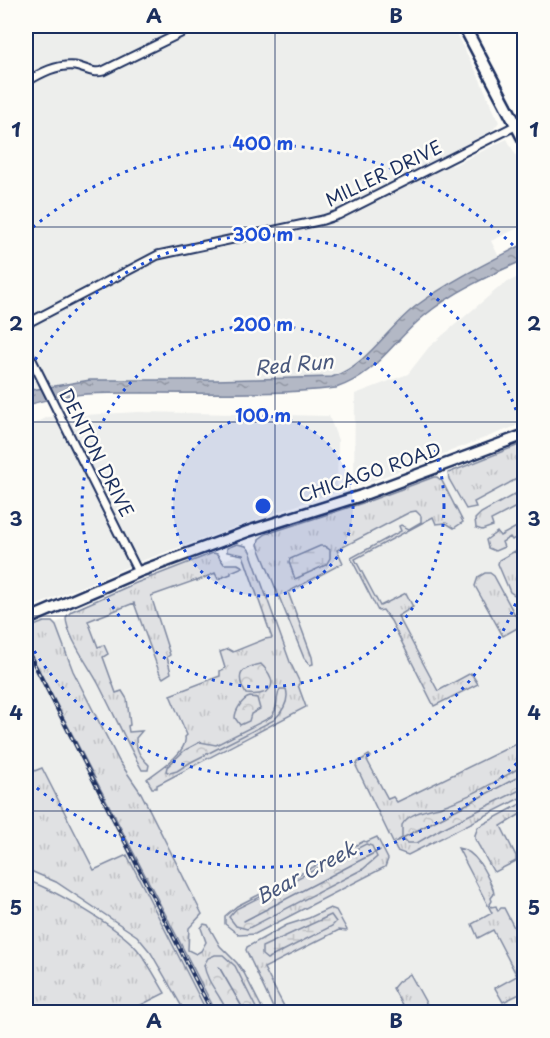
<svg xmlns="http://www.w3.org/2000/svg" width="550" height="1038" font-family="'Playpen Sans',sans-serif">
<defs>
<pattern id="grass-tufts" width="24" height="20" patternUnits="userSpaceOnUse" patternTransform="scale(1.5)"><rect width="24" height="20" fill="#e0e1e3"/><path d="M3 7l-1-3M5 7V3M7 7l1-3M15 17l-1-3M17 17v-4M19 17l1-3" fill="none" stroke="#c0c1c5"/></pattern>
<pattern id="forest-crowns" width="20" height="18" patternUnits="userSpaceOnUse" patternTransform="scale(1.5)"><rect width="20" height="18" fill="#e0e1e3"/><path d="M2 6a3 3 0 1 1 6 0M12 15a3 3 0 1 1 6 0" fill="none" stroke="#c0c1c5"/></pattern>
<pattern id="wetland-marsh" width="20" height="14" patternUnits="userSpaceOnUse" patternTransform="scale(1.5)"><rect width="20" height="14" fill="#e0e1e3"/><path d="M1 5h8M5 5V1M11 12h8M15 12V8" fill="none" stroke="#c0c1c5"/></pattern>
<pattern id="water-ripples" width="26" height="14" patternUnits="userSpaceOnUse" patternTransform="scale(1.5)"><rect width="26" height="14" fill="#b3b8c5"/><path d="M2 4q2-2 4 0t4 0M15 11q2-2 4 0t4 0" fill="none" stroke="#9196a3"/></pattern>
</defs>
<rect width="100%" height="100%" fill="#fdfcf7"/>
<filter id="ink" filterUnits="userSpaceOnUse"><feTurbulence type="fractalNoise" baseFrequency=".0167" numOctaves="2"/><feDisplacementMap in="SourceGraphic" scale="12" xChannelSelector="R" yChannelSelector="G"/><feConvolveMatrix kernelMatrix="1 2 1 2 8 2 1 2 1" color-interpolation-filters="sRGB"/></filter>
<g filter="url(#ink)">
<!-- built -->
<path fill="#edeeec" d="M26,26H452L477,73L499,122L493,130L446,154L452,166L507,139L524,170V225L491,241L499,257L460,277L415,307L358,364L346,372L332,377L316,379L90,380L26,391Z
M524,274V423L354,488L355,394L408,374L429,347L450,329L502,285Z
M138,412L329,416L338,440L337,491L141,561L26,610V428L48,417Z
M524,448V1012H26V634Z"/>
<!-- grass -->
<path fill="url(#grass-tufts)" stroke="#7e88a0" stroke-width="1.5" d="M524,443V475L474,502L476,507L466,509L449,479L448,473Z
M434,477H437L442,481L463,522L454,528L446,523L436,524L433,517L355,559L380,606L406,593L413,607L398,616L438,691L471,673L478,684L434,706L391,621L383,610L378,611L351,558L401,531L399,526L401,525L409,529L421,522V516L416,511L410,512L337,550L343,563L288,592L312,657L313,664L310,665L304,658L258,545L259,539L266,534L369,501Z
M524,489V503L491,520L493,526L482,530L476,528L475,519L481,513Z
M524,523V533L512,540L510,537L502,542L504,547L495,551L488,548L486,540L497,532L500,536Z
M237,544L246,546L250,551L290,662L300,683L298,685L306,707L157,785V788H152L147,779L148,778C159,770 188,752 185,737L187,735L170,695L220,676V671L225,668L220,652L228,649L233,652L265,639L272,638L243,555L227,552V548Z
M515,551L524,568V593L516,596L510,592L498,564L499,560Z
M213,553L217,554L224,564H238L243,567L231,572V574L218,579L215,573L197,581L196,580L151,596L170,655L167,657L171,673L163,678L160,674L134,603L88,621L98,647L104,645L108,654L103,657L116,693L122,691L127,699L130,725L128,726L129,732L142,731L136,738C136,751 140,756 149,765L148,770H142C126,741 113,712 98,683C89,666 66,635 66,617L72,611L136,583Z
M485,573H490L494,576L521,626L503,636L475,586L478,577Z
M44,622H52L56,626L73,671L119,761L141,793L202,914L189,928L188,950L196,954L201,951L206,942L201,928L204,924L208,925L220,946L237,963L244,973L264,1012H216L26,645V629Z
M524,740V796L408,855L397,851L356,766L358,762L369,755L371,757L367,760L388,799L393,797L397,802Z
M42,768L94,870L127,855L207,1012H185L151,953L137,936L56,882L26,869V772L27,774Z
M524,802V812L501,826L516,856V861L495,872L493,871L475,839V835L478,827Z
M377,837L388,859L385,867L255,934L239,935L225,924V916L237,906L364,841L366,842Z
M458,848C476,850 486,873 493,889L494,894L491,898L492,901L490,904L491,907L496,906L498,911L501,908H504L524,947V992L503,1002L495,988L517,976L493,930L478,938L472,924L492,913Z
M26,880C53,889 118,927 137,949C148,962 156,978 165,993L127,1012H26Z
M330,908L336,910L347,930L346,931L339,930L264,968L287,1012H275L246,950L247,947L287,925L309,918Z
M410,974L431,1012H406L393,988L398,982Z"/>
<!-- forest -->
<path fill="url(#forest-crowns)" stroke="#7e88a0" stroke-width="1.5" d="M261,664C280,683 273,697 246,694C235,675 240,668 261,664Z
M280,689H286C290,701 283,711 274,720L191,762L177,771L170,773L166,771L167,767L185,750L200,742L216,745L271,717C279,709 275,699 280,689Z
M250,697L257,698L260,709L251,714L249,721L240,725L235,718C235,711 242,699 250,697Z
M524,765V788L441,829L417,843H408L402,837V825C408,813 427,810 439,807C467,799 499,780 524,765Z
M366,844L372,846L377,857L363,869L247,929L236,926L229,917L236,909Z
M215,955H223L235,966L258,1012H227C221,995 207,984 204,965L208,958Z"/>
<!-- wetland -->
<path fill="url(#wetland-marsh)" stroke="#7e88a0" stroke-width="1.5" d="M320,546H324L330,550V558L326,565L295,579L289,562L290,559Z
M331,915L336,922L332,926L267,959L262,955V947Z"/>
<!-- water -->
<path fill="url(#water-ripples)" stroke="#76819c" stroke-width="1.5" d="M524,244V260C490,275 453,292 424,316C393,341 376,375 336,388C276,395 213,393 153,393C110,393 66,391 26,406V391L90,380H216L332,377C368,365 387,328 416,306C450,281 487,263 524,244Z"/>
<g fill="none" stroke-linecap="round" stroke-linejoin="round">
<!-- stream -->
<path stroke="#76819c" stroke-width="1.5" d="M395,842L524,774
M244,921L380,850
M219,967L245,1012"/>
<!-- minor casing -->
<g stroke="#1b2f5e" stroke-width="11">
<path id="minor" d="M26,82C41,73 57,64 75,66C86,68 92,74 103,71L195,26
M26,324L158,255L323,220L338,215L517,125
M26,348L138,572"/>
</g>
<!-- secondary casing -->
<g stroke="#1b2f5e" stroke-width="14">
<path id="secondary" d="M26,620L138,572L249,531L360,496L524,435"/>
</g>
<!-- primary casing -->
<g stroke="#1b2f5e" stroke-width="15">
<path id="primary" d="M464,26L524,140"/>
</g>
<!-- minor -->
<use href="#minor" stroke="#fdfcf7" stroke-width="7"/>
<!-- secondary -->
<use href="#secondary" stroke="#fdfcf7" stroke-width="9"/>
<!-- primary -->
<use href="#primary" stroke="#fdfcf7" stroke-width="10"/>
<!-- rail casing -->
<g stroke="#1b2f5e" stroke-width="4">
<path id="rail" d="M26,648L212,1012"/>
</g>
<!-- rail -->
<use href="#rail" stroke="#fdfcf7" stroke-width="1.5" stroke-dasharray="4.5" stroke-linecap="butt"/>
</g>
</g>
<!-- grid -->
<path fill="none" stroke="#1b2f5e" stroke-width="1.5" stroke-opacity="0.55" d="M275,26V1012M26,227H524M26,422H524M26,616H524M26,811H524"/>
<!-- distance rings -->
<circle cx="263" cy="506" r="90" fill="#1d4ed8" fill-opacity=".12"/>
<g fill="none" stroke="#1d4ed8" stroke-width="3" stroke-dasharray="3 6">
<circle cx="263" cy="506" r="90"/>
<circle cx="263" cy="506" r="181"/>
<path d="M524 578A271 271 0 0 1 26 637M26 375A271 271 0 0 1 524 434"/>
<path d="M523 757A362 362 0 0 1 26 779M26 233A362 362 0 0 1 523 255"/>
</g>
<g text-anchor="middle" stroke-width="5" stroke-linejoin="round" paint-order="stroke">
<!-- street labels -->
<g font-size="18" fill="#1b2f5e" stroke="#fdfcf7">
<text transform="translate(384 174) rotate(-26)" y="6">MILLER DRIVE</text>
<text transform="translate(96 453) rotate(63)" y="6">DENTON DRIVE</text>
<text transform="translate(370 473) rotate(-19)" y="6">CHICAGO ROAD</text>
</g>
<!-- water labels -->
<g font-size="20" font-style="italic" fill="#49587d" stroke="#fdfcf7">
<text transform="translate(294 365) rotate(-5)" y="7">Red Run</text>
<text transform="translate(306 873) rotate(-28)" y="7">Bear Creek</text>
</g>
</g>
<circle cx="263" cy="506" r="9" fill="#1d4ed8" stroke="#fdfcf7" stroke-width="3"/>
<g font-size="18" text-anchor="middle" font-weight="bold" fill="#1d4ed8" stroke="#fdfcf7" stroke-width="5" stroke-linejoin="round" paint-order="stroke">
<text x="263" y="150">400 m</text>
<text x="263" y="241">300 m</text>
<text x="263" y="331">200 m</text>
<text x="263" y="422">100 m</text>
</g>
<!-- margin -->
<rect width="550" height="1038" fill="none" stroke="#fdfcf7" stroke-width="66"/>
<rect x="33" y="33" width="484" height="972" fill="none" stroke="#1b2f5e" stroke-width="2"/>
<g font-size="20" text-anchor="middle" font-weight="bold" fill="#1b2f5e">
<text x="154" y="23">A</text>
<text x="396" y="23">B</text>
<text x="16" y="137">1</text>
<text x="534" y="137">1</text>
<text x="16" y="331">2</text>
<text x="534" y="331">2</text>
<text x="16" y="526">3</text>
<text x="534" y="526">3</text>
<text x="16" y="720">4</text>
<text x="534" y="720">4</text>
<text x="16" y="915">5</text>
<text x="534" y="915">5</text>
<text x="154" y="1028">A</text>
<text x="396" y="1028">B</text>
</g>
</svg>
